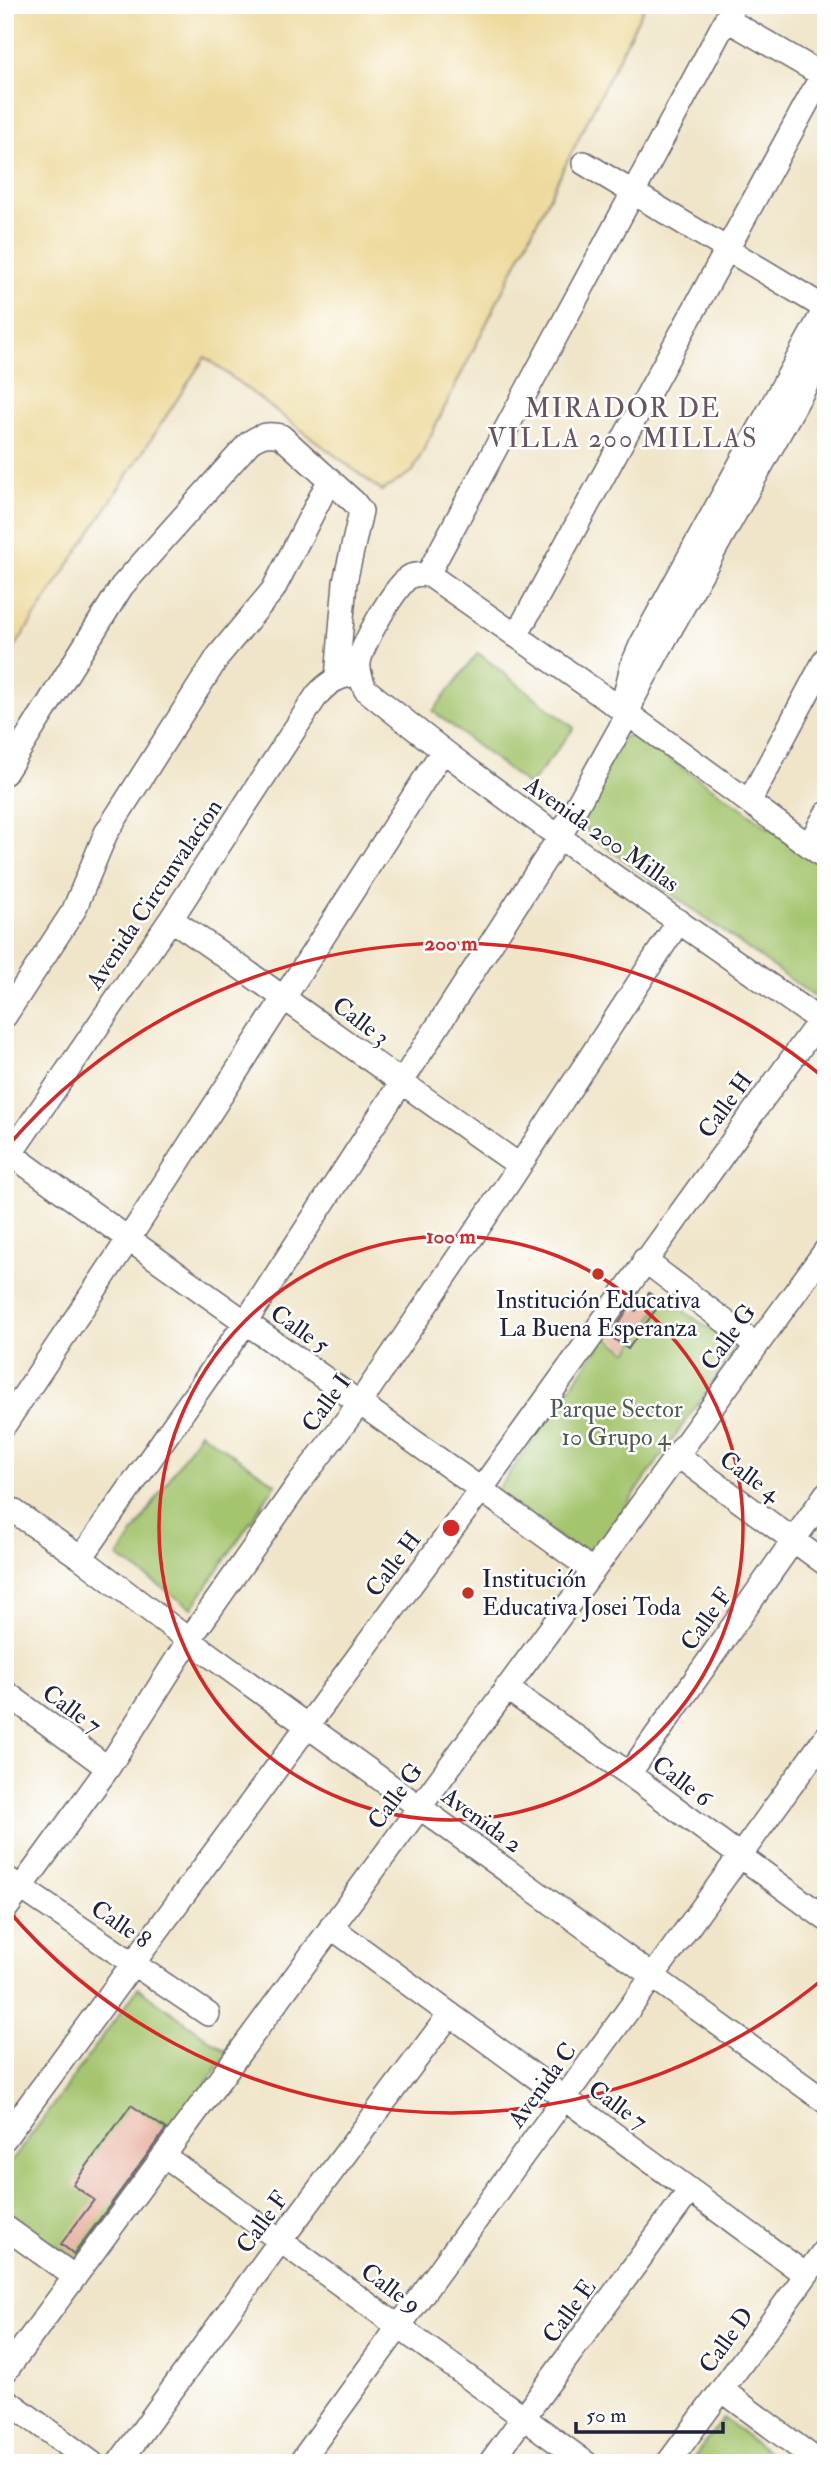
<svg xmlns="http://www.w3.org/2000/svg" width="831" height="2468" font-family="'IM FELL Double Pica',serif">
<rect width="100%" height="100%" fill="#fff"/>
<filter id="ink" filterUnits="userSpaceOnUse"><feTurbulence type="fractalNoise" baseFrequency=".0143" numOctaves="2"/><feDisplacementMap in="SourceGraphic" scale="14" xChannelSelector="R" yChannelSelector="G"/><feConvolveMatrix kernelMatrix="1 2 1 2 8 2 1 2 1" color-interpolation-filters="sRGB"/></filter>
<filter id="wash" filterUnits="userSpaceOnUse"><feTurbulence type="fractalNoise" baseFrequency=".00686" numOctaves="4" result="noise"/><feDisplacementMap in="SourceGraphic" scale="28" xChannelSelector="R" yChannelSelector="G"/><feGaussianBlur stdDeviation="1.57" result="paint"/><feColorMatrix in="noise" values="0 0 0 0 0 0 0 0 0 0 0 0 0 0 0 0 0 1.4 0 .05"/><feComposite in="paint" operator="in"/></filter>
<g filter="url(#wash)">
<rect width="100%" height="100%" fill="#f0e5c9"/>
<!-- green -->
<path fill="#a4c56e" stroke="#637454" stroke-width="2" d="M478,653L574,728L529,786L433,711Z
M633,735L729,799L826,869V1005L588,834L583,820L616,743L626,736Z
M665,1298L737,1348L589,1559L496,1492L606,1337L628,1352Z
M200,1432L276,1484L192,1608L118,1557Z
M138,1988L228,2053L77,2262L5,2210V2171Z
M723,2418L783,2463H690Z"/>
<!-- sand -->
<path fill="#eeda9e" stroke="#887e6c" stroke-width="2" d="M5,5H645L413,471L382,491L205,357L5,662Z"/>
<g id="blocks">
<!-- building -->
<path fill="#e7b3a2" d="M649,1293L661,1302L628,1349L610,1336L630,1307L636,1311Z
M131,2105L166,2129L74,2254L61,2244L94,2200L73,2185Z"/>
</g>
</g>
<g filter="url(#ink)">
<use href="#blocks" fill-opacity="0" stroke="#6a666d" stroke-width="2"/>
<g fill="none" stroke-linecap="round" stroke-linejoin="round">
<!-- minor casing -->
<g stroke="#6a666d" stroke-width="26">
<path id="minor" d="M726,19L826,77
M584,163L825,308
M428,574C423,575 416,574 411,576C397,582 360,647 359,663C358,672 362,681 365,689C513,809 670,915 826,1025
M428,574L734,5
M428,574L628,714L826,858
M516,636L826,68
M625,695L632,666L641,645L826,307
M5,773L122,586L249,443C260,435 268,433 281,436L354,502L361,511L345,582L337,678
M749,802L826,658
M809,845L826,814
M171,919C288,999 402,1084 519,1165
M5,1016L74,910L106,833L219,655L273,590L330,479
M11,1154C203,1295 401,1429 593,1571
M5,1162L171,919L317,695C327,684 336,677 351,675
M644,1260L755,1344
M5,1424L128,1240L442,752
M677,1455L826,1564
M5,1505L81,1558L189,1640L826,2102
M81,1558L245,1323L401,1083L559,838L628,714L634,697L654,659L826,349
M506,1688L629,1774L826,1919
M5,1692L108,1768
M629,1774L826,1494
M5,1877L208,2014
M5,1910L108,1768L189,1640L299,1483L359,1404L513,1176L679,921
M331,1927L806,2275
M5,2138L482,1488L820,1020
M164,2156L586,2463
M5,2227L75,2277
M5,2372L593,1571L826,1250
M722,2390L820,2463
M5,2399L92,2463
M119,2463L280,2241L450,2014
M300,2463L826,1737
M490,2463L690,2190
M668,2463L826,2248"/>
</g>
<!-- minor -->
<use href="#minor" stroke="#fff" stroke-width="23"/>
</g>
</g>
<!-- distance rings -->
<g fill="none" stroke="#d62828" stroke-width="3.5">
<circle cx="451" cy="1528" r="292"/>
<path d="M823 1979A585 585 0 0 1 6 1908M6 1148A585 585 0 0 1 823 1077"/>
</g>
<!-- markers -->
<g fill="#c8321e" stroke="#fff" stroke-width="2.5">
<circle cx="598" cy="1274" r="7"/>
<circle cx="468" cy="1593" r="7"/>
</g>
<g text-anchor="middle" stroke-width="5" stroke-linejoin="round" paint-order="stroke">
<!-- street labels -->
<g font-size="24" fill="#22223b" stroke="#fff">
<text transform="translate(602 834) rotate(35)" y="8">Avenida 200 Millas</text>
<text transform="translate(154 894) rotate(-56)" y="8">Avenida Circunvalacion</text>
<text transform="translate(361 1021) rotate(37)" y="8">Calle 3</text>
<text transform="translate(725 1105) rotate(-54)" y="8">Calle H</text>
<text transform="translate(300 1329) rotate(35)" y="8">Calle 5</text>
<text transform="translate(728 1337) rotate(-54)" y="8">Calle G</text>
<text transform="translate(326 1403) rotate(-54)" y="8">Calle I</text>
<text transform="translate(750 1476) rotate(36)" y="8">Calle 4</text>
<text transform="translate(393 1564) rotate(-53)" y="8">Calle H</text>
<text transform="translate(706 1619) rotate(-55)" y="8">Calle F</text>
<text transform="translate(72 1709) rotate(36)" y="8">Calle 7</text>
<text transform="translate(682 1781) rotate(37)" y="8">Calle 6</text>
<text transform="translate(395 1796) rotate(-54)" y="8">Calle G</text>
<text transform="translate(482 1820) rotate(36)" y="8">Avenida 2</text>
<text transform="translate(121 1924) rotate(34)" y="8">Calle 8</text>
<text transform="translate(542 2085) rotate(-54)" y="8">Avenida C</text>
<text transform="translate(618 2105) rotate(36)" y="8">Calle 7</text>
<text transform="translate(262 2222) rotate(-54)" y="8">Calle F</text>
<text transform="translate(391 2288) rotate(36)" y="8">Calle 9</text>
<text transform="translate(569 2311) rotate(-54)" y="8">Calle E</text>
<text transform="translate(726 2340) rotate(-54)" y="8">Calle D</text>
</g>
<!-- poi labels -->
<g font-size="24" fill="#22223b" stroke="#fff">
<text x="598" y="1308">Institución Educativa<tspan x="598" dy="28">La Buena Esperanza</tspan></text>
<text x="482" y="1587" text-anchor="start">Institución<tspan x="482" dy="28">Educativa Josei Toda</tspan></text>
</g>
<!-- park labels -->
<g font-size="24" fill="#505b4d" stroke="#fff">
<text x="616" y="1417">Parque Sector<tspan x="616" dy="28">10 Grupo 4</tspan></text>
</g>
<!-- neighbourhood labels -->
<g font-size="26" letter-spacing="2" fill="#67555f" stroke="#fff">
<text x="623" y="417">MIRADOR DE<tspan x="623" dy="30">VILLA 200 MILLAS</tspan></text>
</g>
</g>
<circle cx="451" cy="1528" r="10" fill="#d62828" stroke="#fff" stroke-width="3.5"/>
<g font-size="21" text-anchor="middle" font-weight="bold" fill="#d62828" stroke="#fff" stroke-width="5" stroke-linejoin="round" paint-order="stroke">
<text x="451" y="950">200 m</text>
<text x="451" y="1243">100 m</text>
</g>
<!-- margin -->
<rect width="831" height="2468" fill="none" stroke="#fff" stroke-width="28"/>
<!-- scale -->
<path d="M576 2422v10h147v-10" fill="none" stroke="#22223b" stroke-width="3.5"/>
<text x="586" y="2422" font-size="21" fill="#22223b" stroke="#ffffff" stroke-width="5" paint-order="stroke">50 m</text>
</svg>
